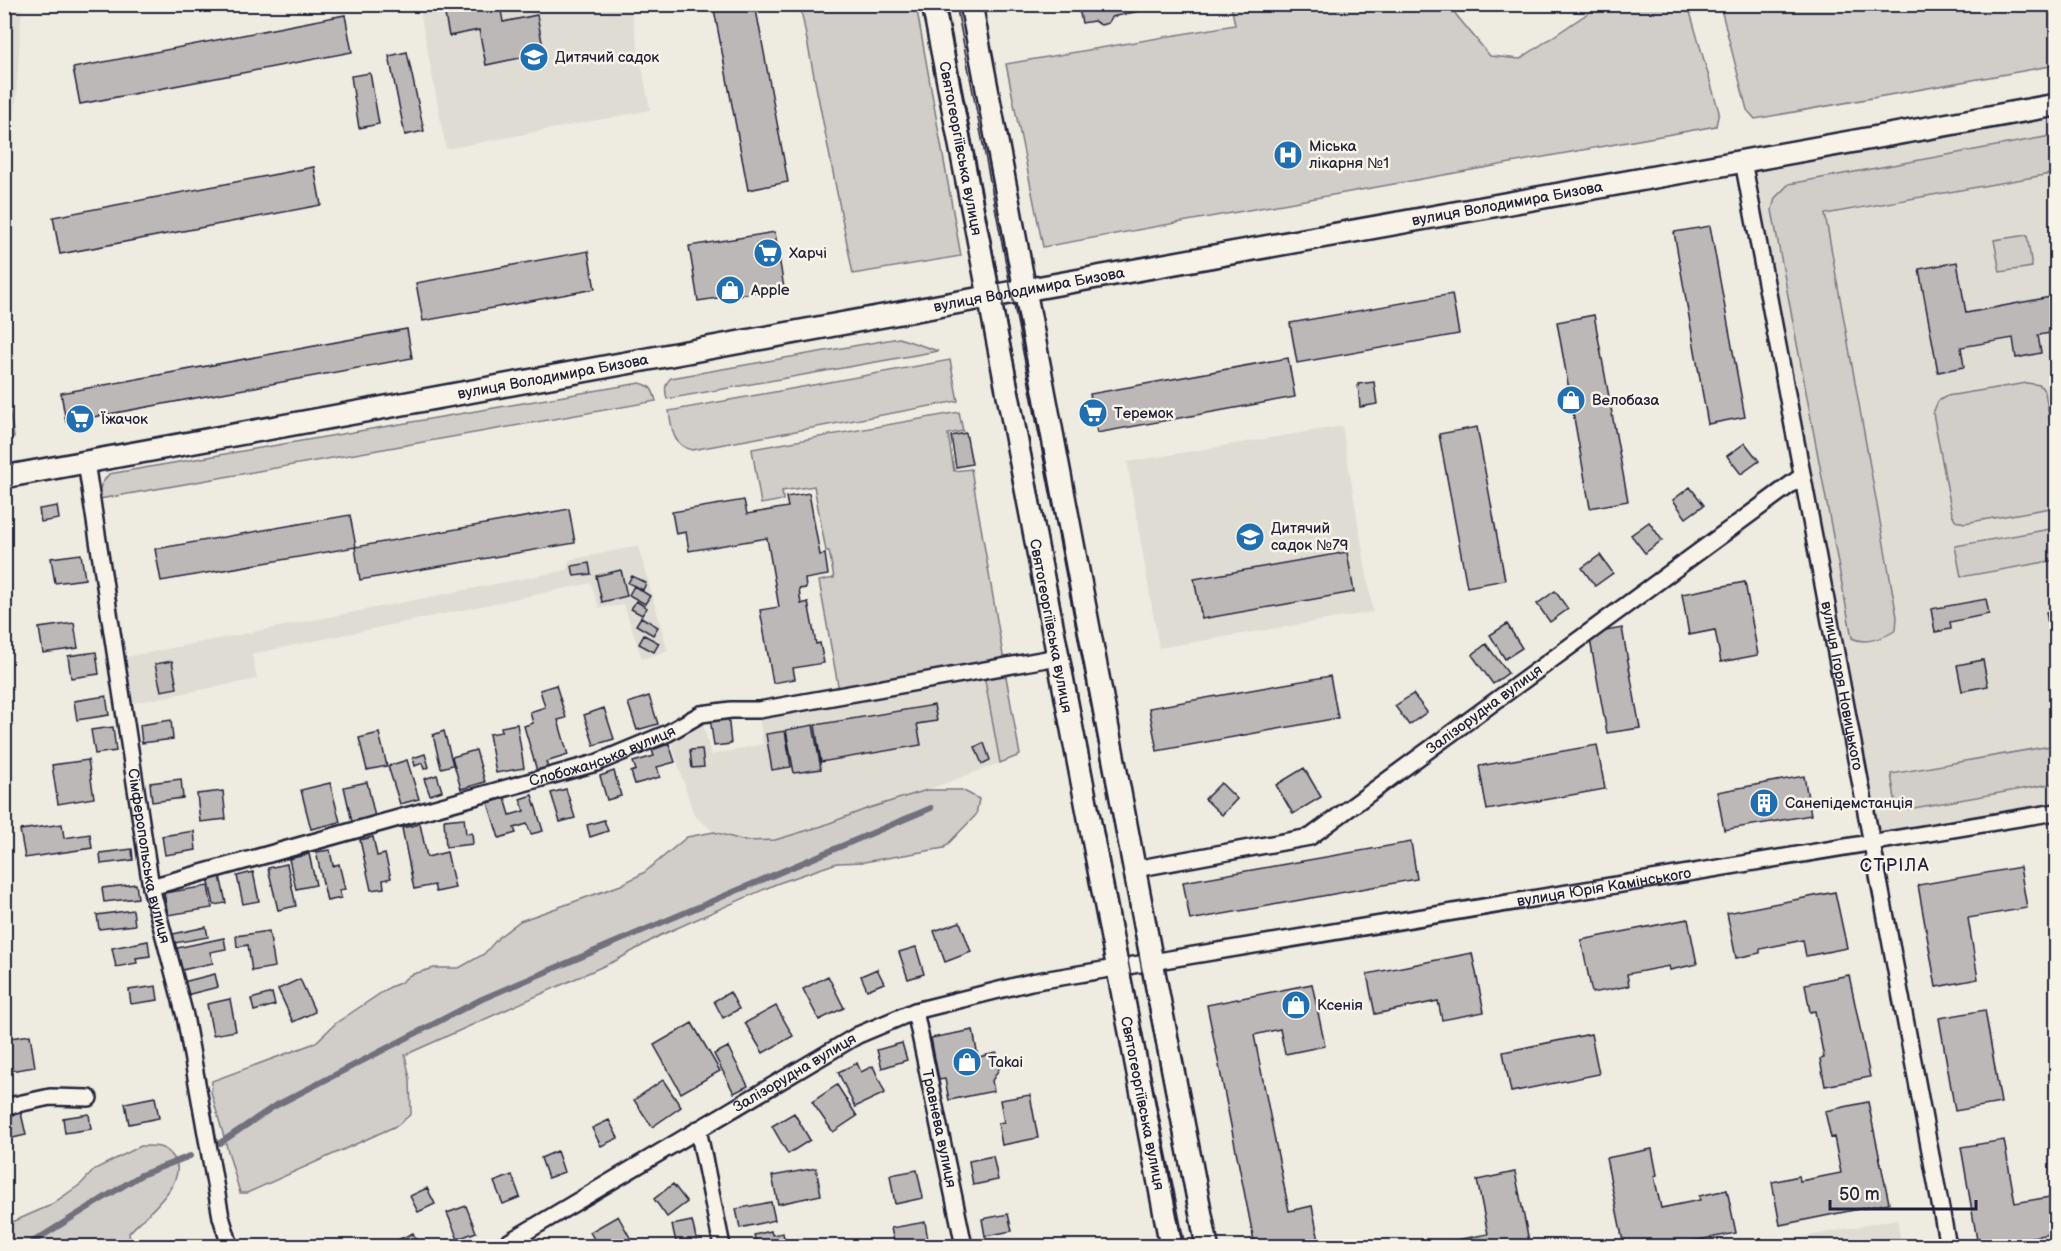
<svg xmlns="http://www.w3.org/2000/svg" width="2061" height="1251" font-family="'Balsamiq Sans',sans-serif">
<rect width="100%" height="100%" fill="#eeebe1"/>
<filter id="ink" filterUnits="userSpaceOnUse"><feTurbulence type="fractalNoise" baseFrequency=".0167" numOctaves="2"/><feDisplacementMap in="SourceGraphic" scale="12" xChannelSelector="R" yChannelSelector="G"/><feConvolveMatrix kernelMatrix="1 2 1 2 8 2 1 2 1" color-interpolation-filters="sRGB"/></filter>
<g filter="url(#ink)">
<!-- built -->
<path fill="#dfdcd4" d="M5,4L22,5L5,273L4,5Z
M419,5H630L650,110L446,149Z
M2056,105V812L1872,844L1743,161Z
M1342,426L1373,612L1159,648L1127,462Z
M638,546L668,651L642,659L624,605L599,608L591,583L252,654L257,679L128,704L121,658L567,570L569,560Z
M984,675L1000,763L927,790L866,809L822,826L775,840L745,841L714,832L694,815L670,738L703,725L711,755L763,744L759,715Z
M1897,1219L1902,1246H1757Z"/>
<!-- green -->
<path fill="#d1cdc9" stroke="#7a7882" stroke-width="1.5" d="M800,5H916L961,256L853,274Z
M1231,5H1448L1490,56L1520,59L1600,5H1688L1719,112L1716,126L1043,247L1006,64L1235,25Z
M1720,5H2056V65L1755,119L1747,110Z
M2056,135V173L1825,214L1897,617L1896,630C1884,638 1865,645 1852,638L1772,210L1775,198L1789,184Z
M2027,235L2032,267L2000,272L1994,240Z
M899,338L938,351L667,399C665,391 664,384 671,378Z
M950,360L958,401L692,450C672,445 672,429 669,411Z
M640,383C652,386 653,390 656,401L99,499C98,488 102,483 109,474Z
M2027,383L2040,385L2045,392L2056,458V507L1965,523L1956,521L1952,514L1933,413L1938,401L1947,396Z
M6,392L14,437L5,439L4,393Z
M959,412L963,431L948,434L954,471L971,469L1004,661L839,691L819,581L834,578L829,551H826L814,486L782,491L783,500L761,504L752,449Z
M2056,528V560L1961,577L1955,546Z
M1005,671L1020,755L1000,763L984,675Z
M2056,745V783L1897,811L1891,774Z
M927,790H962L979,799L976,815L944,848L864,862L837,863L776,884L659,936L617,960L405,1055L410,1079L411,1114L398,1125L247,1193H240L211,1092L212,1081L315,1043L336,1023L390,987L400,983L410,975L434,968H459L484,954L499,937L520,921L621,885L645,872L687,837L714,832L745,841L775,840L822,826L866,809Z
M141,1146C156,1146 165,1145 174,1158C190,1182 143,1217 129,1233L131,1246H5V1225L49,1206L81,1184L95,1169Z"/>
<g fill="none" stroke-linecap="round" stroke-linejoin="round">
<!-- stream -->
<path stroke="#716f7b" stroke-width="6" d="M220,1143L273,1107L482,999L931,808
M26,1246L141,1175L190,1156"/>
</g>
<!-- building -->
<path fill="#bbb8b7" stroke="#22223b" stroke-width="1.5" d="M443,4H500L503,22L537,15L544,53L486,65L479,30L449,36Z
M713,4H755L788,182L748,190Z
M1078,4H1156L1157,7L1112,17L1108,23L1101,25L1094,21L1082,23Z
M345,15L352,52L80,104L73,68Z
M407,52L424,131L405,135L389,56Z
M370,73L379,124L359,128L351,76Z
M314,167L321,205L60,254L53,217Z
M1710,226L1745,417L1708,424L1674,232Z
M775,232L784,288L698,301L689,246Z
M588,251L595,289L423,321L416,283Z
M1957,262L1966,313L2056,296V332L2038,335L2041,353L2016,358L2013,338L1961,347L1964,367L1938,372L1919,269Z
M1452,294L1459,334L1297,363L1290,323Z
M1594,315L1628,501L1590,508L1557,322Z
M407,329L412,358L66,422L61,393Z
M1288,358L1295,397L1097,433L1090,394Z
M1374,382L1377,404L1360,407L1358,384Z
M1477,427L1505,580L1467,587L1439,434Z
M966,433L972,464L956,467L951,436Z
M1745,443L1759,461L1741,474L1727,456Z
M1690,487L1704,505L1686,518L1673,500Z
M809,493L820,555L825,554L828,575L805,579L806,588L799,589L801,604L808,602L816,644L820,643L824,663L793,668L795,679L773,683L760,610L779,607L767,538L689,551L686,532L676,534L672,512L744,500L747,514L788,507L786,497Z
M57,506L59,519L41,522L39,509Z
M569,509L575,543L360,580L355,547L161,581L155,549L350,515L356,547Z
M1649,522L1662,540L1645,553L1631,535Z
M1347,552L1354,592L1202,619L1194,579Z
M81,554L85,579L55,583L51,558Z
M1600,555L1613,573L1595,586L1582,568Z
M589,563L591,574L574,576L572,566Z
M621,570L627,596L602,602L596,576Z
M632,576L646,583L643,590L628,583Z
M1745,582L1758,655L1721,662L1715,630L1689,635L1682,594Z
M634,586L650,596L645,604L629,595Z
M1555,591L1568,609L1550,622L1537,604Z
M1986,599L1989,614L1950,622L1951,629L1935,632L1931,609Z
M636,601L647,608L642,615L631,609Z
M2056,610V646H2052L2046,612Z
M641,617L658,627L653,635L636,625Z
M74,623L78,648L43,653L39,628Z
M1507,624L1522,648L1505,659L1490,635Z
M1622,628L1640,728L1607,733L1589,634Z
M644,635L659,643L654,652L639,644Z
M1486,644L1508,673L1493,684L1472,655Z
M96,652L99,674L71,678L68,656Z
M1983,660L1988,686L1962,691L1957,665Z
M172,661L177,688L161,691L155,664Z
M1330,676L1338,718L1157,751L1149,708Z
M556,685L566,718L558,720L568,755L546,762L548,767L537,771L524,726L533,723L530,712L545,707L540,690Z
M1413,694L1427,712L1409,725L1395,706Z
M106,696L109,715L77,720L74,701Z
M649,696L658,724L637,730L628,703Z
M934,705L937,721L917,724L921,745L821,762L815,725Z
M604,708L614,739L594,745L584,715Z
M728,714L731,744L714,746L710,717Z
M171,720L173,739L142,743L140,725Z
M517,724L524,768L496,773L489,734L502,732L501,727Z
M813,725L821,769L794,773L786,730Z
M113,727L116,751L95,754L91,730Z
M444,731L453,765L441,768L433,735Z
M785,731L791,767L772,770L766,734Z
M379,733L387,766L367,770L359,738Z
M984,743L990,760L982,764L975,747Z
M669,744L675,762L657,767L660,777L635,784L631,772L636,770L633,762L654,756L652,750Z
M1597,745L1605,789L1487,810L1479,766Z
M702,749L704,767L692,768L690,750Z
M476,750L485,782L461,789L452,757Z
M425,754L429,767L424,769L422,763L415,766L413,758Z
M88,760L94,798L58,804L52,765Z
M407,760L419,799L400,804L388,766Z
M1304,768L1321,797L1293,814L1276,785Z
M614,771L621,796L607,800L600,776Z
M437,775L442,791L430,795L424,779Z
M1804,776L1811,815L1724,830L1717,792Z
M181,779L183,798L152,802L150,783Z
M367,782L375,817L352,822L344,787Z
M330,783L340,822L311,829L301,790Z
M1221,783L1237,799L1222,815L1205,799Z
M566,789L575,818L560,822L551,793Z
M223,791L226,819L200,822L197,794Z
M532,795L543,831L531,834L527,824L514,828L516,833L499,838L488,803L505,798L510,815L524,811L520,799Z
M464,818L466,834L472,833L473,844L446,847L444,820Z
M604,820L608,831L590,837L587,825Z
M62,824L64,838L90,834L92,848L25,858L20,830Z
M420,824L427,857L447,852L455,888L436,892L434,885L414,889L402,828Z
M194,831L196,850L165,855L162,836Z
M373,837L377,856L385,854L391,878L383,880L384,888L371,890L360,840Z
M1411,842L1417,879L1190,920L1183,882Z
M132,849L133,860L101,864L100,853Z
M330,850L333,866L339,864L345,889L339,890L341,898L327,901L316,852Z
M309,854L316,885L296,889L289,859Z
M287,864L296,906L278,910L268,868Z
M2020,867L2027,908L1968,918L1978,979L1936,987L1918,885Z
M253,872L259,901L243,904L237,876Z
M220,876L226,903L214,905L208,878Z
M136,884L138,898L104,902L102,888Z
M208,886L212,908L168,915L164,893Z
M1835,892L1847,948L1806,956L1803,940L1760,949V953L1736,958L1727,913Z
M133,910L135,925L99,929L97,915Z
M1688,919L1697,964L1670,970L1669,966L1627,974L1629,986L1592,993L1581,940Z
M960,922L971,952L945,962L934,931Z
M206,927L208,937L175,943L173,934Z
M269,931L275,967L252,971L248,945L237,947L236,936Z
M224,938L226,949L210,952L213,963L182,970L177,948Z
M148,941L150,956L136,958L137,963L116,967L112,948Z
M916,947L924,974L908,979L899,952Z
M1472,953L1484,1012L1442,1020L1438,1001L1375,1014L1367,974Z
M877,969L884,983L867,990L861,976Z
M215,974L218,987L186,995L183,982Z
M1849,975L1870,1077L1825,1086L1820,1059L1824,1058L1815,1011L1810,1012L1805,984Z
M828,976L844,1008L819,1020L803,989Z
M300,979L315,1012L293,1022L278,989Z
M1312,984L1325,1046L1285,1054L1280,1029L1254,1035L1289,1211L1312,1206L1320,1246H1255L1207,1005Z
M156,986L158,1000L131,1004L129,990Z
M730,992L739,1009L723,1018L714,1001Z
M272,993L275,1005L254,1011L251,999Z
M230,999L236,1031L213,1035L207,1004Z
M776,1006L793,1036L763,1053L745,1023Z
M1985,1010L2001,1103L1955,1111L1939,1018Z
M692,1023L720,1071L681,1093L654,1045Z
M973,1030L978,1057L997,1053L1000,1067L992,1081L994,1091L949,1100L945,1079L939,1080L931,1038Z
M1591,1034L1599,1074L1511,1092L1503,1052Z
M30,1035L35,1067L4,1072V1039Z
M902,1043L907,1060L882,1068L877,1050Z
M728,1047L748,1086L734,1093L714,1054Z
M857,1063L861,1072L873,1066L885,1093L855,1107L838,1072Z
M663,1080L681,1107L652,1127L634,1100Z
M837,1085L857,1116L833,1132L812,1102Z
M1030,1095L1038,1138L1002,1145L998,1123L1004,1122L1000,1100Z
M155,1097L159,1118L129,1124L125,1103Z
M1868,1102L1889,1203L1780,1225L1772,1182L1799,1176L1800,1181L1841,1173L1834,1137L1831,1138L1825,1111Z
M21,1113L26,1135L4,1140V1117Z
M794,1113L810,1140L788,1154L772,1126Z
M89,1114L91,1129L65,1133L63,1118Z
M609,1120L618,1138L601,1146L592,1128Z
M2004,1140L2015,1203L2056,1196V1233L1978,1246L1961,1147Z
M1652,1149L1657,1175L1654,1176L1661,1208L1700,1200L1699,1196L1727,1190L1736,1233L1666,1246H1624L1606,1158Z
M557,1151L564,1172L548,1178L541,1158Z
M993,1156L998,1180L973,1185L969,1161Z
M816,1168L821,1195L778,1204L772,1176Z
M917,1170L923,1198L895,1204L890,1175Z
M1515,1172L1530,1246H1425L1488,1234L1477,1180Z
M512,1175L520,1197L503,1204L494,1182Z
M673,1184L687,1202L667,1217L654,1199Z
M427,1188L435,1204L418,1212L410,1196Z
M771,1202L775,1220L740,1228L736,1209Z
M466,1206L476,1232L458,1239L447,1213Z
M1008,1214L1012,1231L985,1236L982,1219Z
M618,1216L633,1243L626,1246H598L590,1232Z
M692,1221L698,1246H677L672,1225Z
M925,1222L929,1246H895L891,1228Z
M771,1231L772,1235L783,1233L785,1242L757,1246L754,1235Z
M413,1233L419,1246H395L393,1242Z"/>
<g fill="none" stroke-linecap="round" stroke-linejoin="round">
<!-- street casing -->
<g stroke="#22223b" stroke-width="20">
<g id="street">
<path id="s1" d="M1743,161L1948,1246"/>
<path id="s2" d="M86,462L151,887L185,1016L221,1217L230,1246"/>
<path id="s3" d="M1135,869L1310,837L1802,476"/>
<path id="s4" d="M151,887L596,763L668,733L701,714L731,710H759L1058,657"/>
<path id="s5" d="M915,1011L964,1246"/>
<path d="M4,1107L50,1097L89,1098"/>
<path d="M698,1129L722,1246"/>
<path id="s6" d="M502,1246L858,1035L915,1011L1031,982L2056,812"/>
</g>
</g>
<!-- secondary casing -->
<g stroke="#22223b" stroke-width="26">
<g id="secondary">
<path id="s7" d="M933,4C1013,418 1088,833 1171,1246"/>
<path d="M971,4L1152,962L1207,1246"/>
<path id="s8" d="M4,477L1025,290L2056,105"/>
</g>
</g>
<!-- street -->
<use href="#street" stroke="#f7f3e8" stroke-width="15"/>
<!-- secondary -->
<use href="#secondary" stroke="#f7f3e8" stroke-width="21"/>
<!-- tram -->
<path stroke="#22223b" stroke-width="1.5" d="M946,4L1129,966L1185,1246
M956,4L1195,1246"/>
</g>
</g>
<!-- icons -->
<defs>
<g id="school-disc" transform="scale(1.5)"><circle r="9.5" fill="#1f6fb2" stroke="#f7f3e8"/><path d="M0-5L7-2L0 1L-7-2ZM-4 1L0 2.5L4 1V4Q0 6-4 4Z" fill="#fff"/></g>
<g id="hospital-disc" transform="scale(1.5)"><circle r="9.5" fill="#1f6fb2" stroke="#f7f3e8"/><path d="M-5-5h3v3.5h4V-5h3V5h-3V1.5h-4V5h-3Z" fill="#fff"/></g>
<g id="supermarket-disc" transform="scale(1.5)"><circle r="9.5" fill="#1f6fb2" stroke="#f7f3e8"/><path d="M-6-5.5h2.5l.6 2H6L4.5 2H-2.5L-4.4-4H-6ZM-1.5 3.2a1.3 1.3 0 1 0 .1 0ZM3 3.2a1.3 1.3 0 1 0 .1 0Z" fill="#fff"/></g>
<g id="shop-disc" transform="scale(1.5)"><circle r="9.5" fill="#1f6fb2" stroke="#f7f3e8"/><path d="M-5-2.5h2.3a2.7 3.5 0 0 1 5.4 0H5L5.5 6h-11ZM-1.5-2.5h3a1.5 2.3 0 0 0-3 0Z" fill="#fff"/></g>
<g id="building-disc" transform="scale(1.5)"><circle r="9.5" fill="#1f6fb2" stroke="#f7f3e8"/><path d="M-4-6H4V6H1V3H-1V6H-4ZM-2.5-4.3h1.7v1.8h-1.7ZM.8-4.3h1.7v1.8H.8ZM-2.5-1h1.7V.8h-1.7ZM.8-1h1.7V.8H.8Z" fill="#fff"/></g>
</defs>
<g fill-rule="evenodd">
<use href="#school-disc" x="534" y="57"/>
<use href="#hospital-disc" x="1288" y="155"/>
<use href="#supermarket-disc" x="768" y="253"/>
<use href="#shop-disc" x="730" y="290"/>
<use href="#shop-disc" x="1571" y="400"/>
<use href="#supermarket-disc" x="1093" y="413"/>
<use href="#supermarket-disc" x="80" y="419"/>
<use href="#school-disc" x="1250" y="537"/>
<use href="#building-disc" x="1764" y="803"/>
<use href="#shop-disc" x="1296" y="1005"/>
<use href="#shop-disc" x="967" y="1062"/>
</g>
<g text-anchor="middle" stroke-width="5" stroke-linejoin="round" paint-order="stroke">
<!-- poi labels -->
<g font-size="15" fill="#22223b" stroke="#f7f3e8" text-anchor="start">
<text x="555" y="62">Дитячий садок</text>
<text x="1309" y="151">Міська<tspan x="1309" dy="17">лікарня №1</tspan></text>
<text x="789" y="258">Харчі</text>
<text x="751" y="295">Apple</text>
<text x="1592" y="405">Велобаза</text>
<text x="1114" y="418">Теремок</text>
<text x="101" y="424">Їжачок</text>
<text x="1271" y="533">Дитячий<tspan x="1271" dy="17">садок №79</tspan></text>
<text x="1785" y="808">Санепідемстанція</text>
<text x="1317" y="1010">Ксенія</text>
<text x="988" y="1067">Takai</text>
</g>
<!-- street labels -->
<g font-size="15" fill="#22223b" stroke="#f7f3e8">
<text dy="5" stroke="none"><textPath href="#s7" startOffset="147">Святогеоргіївська вулиця</textPath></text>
<text dy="5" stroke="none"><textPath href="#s8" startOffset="1528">вулиця Володимира Бизова</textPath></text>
<text dy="5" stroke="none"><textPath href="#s8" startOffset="1042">вулиця Володимира Бизова</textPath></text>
<text dy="5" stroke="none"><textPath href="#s8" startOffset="558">вулиця Володимира Бизова</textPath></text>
<text dy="5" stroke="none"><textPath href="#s7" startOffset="633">Святогеоргіївська вулиця</textPath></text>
<text dy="5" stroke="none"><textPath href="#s1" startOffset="534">вулиця Ігоря Новицького</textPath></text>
<text dy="5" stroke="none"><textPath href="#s3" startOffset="394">Залізорудна вулиця</textPath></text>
<text dy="5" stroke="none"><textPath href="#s4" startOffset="470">Слобожанська вулиця</textPath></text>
<text dy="5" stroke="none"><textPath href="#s2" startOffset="399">Сімферопольська вулиця</textPath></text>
<text dy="5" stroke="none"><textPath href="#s6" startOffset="1176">вулиця Юрія Камінського</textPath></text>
<text dy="5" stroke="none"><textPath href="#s6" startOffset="340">Залізорудна вулиця</textPath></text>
<text dy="5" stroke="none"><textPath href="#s7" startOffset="1119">Святогеоргіївська вулиця</textPath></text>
<text dy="5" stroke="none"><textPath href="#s5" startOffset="120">Травнева вулиця</textPath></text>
</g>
<!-- quarter labels -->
<g font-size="18" letter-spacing="1.5" fill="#22223b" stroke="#f7f3e8">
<text x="1895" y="871">СТРІЛА</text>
</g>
</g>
<!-- margin -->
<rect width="2061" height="1251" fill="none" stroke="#f7f3e8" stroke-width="24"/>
<rect x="12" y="12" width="2037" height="1227" fill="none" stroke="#22223b" stroke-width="2" filter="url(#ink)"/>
<!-- scale -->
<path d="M1830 1200v9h146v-9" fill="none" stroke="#22223b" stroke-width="3"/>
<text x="1839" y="1200" font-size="18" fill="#22223b" stroke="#f7f3e8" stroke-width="4.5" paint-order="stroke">50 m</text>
</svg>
